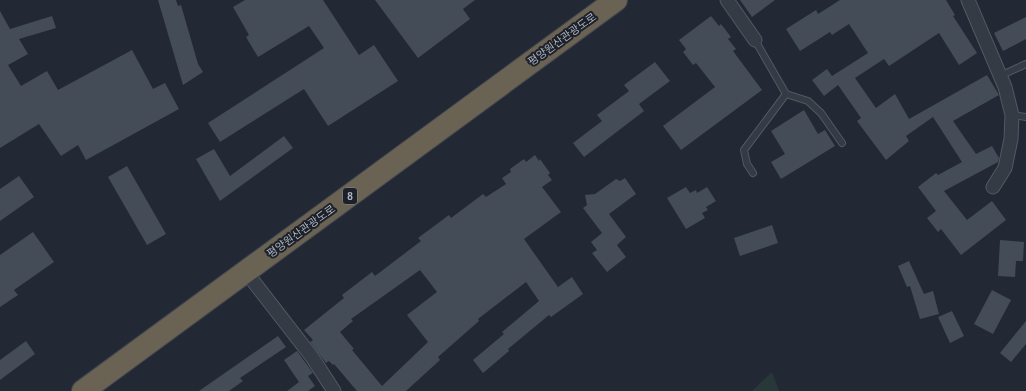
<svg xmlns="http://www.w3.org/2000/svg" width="1026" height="391" font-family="Helvetica,'Noto Sans KR',sans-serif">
<rect width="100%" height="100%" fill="#222934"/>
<!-- green -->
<path fill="#283839" d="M772,372L779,391H752Z"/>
<!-- building -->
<path fill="#444c58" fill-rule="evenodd" d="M158,0H176L178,6L181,5L198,64L203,72L183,85Z
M245,0H323L359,55L374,45L398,81L328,126L304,89L220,142L208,123L324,48L309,26L258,57L246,37L249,35L233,7Z
M375,0H475L463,9L470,19L418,58Z
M740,0H775L752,17Z
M840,0H946L955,15L953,16L977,53L959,65L939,33L889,66L884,59L855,78L876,108L895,94L909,119L987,75L999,95L953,121L976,154L992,146L999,158L998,162L944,191L967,220L992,201L1006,220L961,255L941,229L938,232L927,218L936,211L918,187L936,173L938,175L962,162L933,117L906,136L909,141L886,160L857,121L861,118L838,85L824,96L812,80L827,69L832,76L868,53L849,24L832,35L830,32L800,51L786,29L816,10L818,14Z
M0,11L10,29L52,16L56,28L19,39L28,54L8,65L21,86L47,71L58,90L132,50L153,89L165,83L179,109L86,160L78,145L61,156L39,124L0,148Z
M711,16L719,26L721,24L731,37L728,39L736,49L733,51L762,90L681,150L663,126L715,87L696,63L693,65L683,52L686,49L679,40Z
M1026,17V39L1003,51L994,33Z
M655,62L670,81L639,104L644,111L584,157L573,143L602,121L597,115L629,91L624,85Z
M804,110L818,134L825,130L835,146L781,179L771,162L785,154L771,131Z
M284,136L293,148L220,201L196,159L214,149L230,176Z
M535,155L539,161L540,159L550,173L548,175L552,180L542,187L561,212L524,239L558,287L572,277L583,294L551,317L549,315L508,349L509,351L483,373L473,360L504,334L502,332L539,301L526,282L478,319L479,321L438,357L440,360L406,391H357L334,364L333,365L329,361L326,363L310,342L313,340L304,330L344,298L342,295L372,272L375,276L421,241L418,238L449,215L451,218L483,194L486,197L506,184L502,178L511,172L510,169L524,159L526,162ZM420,270L437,292L407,315L428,342L382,386L352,350L354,349L340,332L353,321L351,319Z
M127,166L166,234L147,245L108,177Z
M19,176L34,197L0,221V189Z
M625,178L636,194L609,214L626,237L617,245L626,257L607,272L592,253L597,250L591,242L602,233L583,208L587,205L585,195L595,194L616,179L620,181Z
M686,187L690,193L696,190L697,193L707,187L716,201L706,207L708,210L702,213L705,218L686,229L667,198Z
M772,225L778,243L740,256L734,238Z
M33,232L54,262L14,290L18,295L0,307V255Z
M1000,240L1024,242L1023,261H1016L1015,277L998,276Z
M909,261L924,294L933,291L939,314L920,319L910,286L907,287L898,266Z
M992,290L1011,300L993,334L974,324Z
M952,311L964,336L950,343L938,317Z
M1026,321V344L1011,362L1000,353Z
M278,336L286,347L240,378L243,381L229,391H199Z
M26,341L35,354L0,380V360Z
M297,351L313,373L308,376L315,386L308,391H287L299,382L284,360Z"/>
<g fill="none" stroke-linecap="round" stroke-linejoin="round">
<!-- lane casing -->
<g stroke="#535962" stroke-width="8">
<path id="lane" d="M1000,76L1026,64
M786,94L808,101L821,113L842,143
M1012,115L1026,117
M753,173L747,164L744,150L786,94L755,40"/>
</g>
<!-- street casing -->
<g stroke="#535962" stroke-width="15">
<path id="street" d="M727,0L755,40
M968,0L1005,87L1012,115L1011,139L1005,168L993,187
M246,272L312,357L334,391"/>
</g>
<!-- highway casing -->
<g stroke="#40464f" stroke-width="24">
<path id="highway" d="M83,391L616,0"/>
</g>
<!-- lane -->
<use href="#lane" stroke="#353b45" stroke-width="6"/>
<!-- street -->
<use href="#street" stroke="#353b45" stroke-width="13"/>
<!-- highway -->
<use href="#highway" stroke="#6a6253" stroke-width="22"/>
</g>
<g text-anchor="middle" stroke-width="4" stroke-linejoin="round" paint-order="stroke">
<!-- shield labels -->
<rect fill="#1b2029" stroke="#838993" stroke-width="1" x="343" y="188" width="14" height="16" rx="3"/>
<g font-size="10" font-weight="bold" fill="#b0b6c1">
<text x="350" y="200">8</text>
</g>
<!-- street labels -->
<g font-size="11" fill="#b0b6c1" stroke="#1b2029">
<text transform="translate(562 39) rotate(-36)" y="4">평양원산관광도로</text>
<text transform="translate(301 231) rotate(-36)" y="4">평양원산관광도로</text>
</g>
</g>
</svg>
